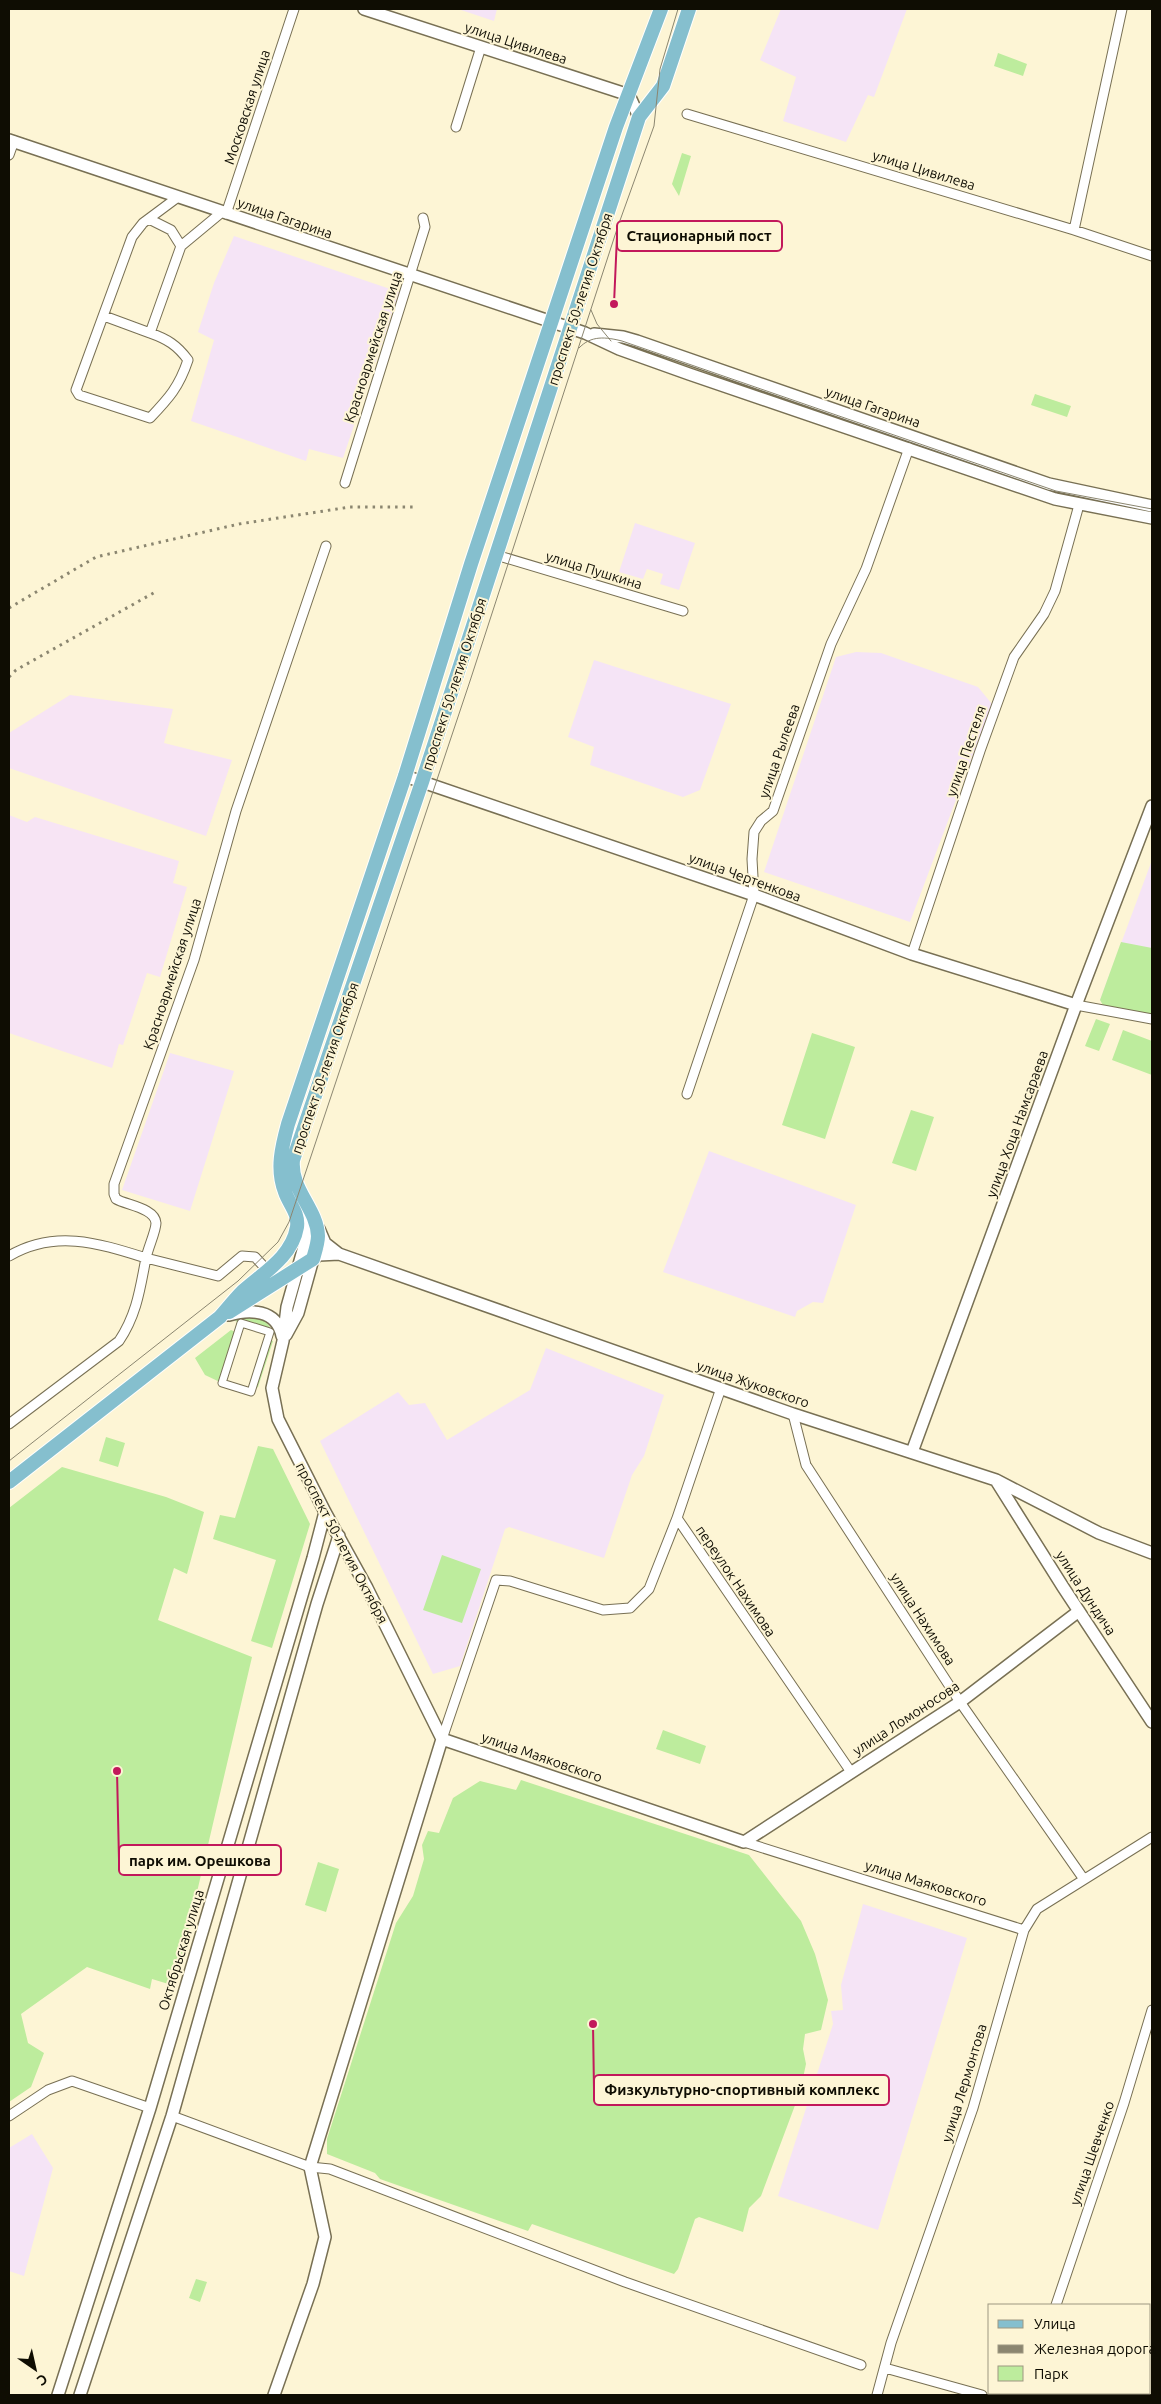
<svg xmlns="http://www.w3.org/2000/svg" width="1161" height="2404" font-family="Ubuntu,sans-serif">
<rect width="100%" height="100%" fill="#fdf5d5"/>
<!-- commercial -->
<path fill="#f7e4f4" d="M70,695L173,709L164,743L232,760L206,836L9,768V733Z
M9,815L27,822L35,817L179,861L173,883L187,887L160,977L147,973L123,1045L119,1044L112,1068L9,1033Z"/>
<!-- education -->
<path fill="#f5e4f6" d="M458,9H497L494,21Z
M781,9H907L874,97L868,95L846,142L783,121L796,77L760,60Z
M234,236L399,292L343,458L309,449L306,461L191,421L214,340L198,332L214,283Z
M635,523L695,543L679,590L660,584L663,574L647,569L643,579L619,572Z
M856,652L881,653L978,687L992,704L910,922L764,872L836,657Z
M594,660L731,704L700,790L683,797L590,765L594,747L568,737Z
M1152,860V1016L1100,1000Z
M170,1053L234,1071L190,1211L122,1190Z
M709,1151L856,1205L823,1303L813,1302L797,1311L795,1317L663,1272Z
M546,1348L664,1395L644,1456L632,1475L604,1558L509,1527L505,1529L460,1666L433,1674L320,1441L398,1392L409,1405L425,1403L447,1440L530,1390Z
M863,1904L967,1938L878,2230L778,2196L833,2024L831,2011L843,2010L841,1985Z
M32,2134L53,2168L24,2276L9,2271V2148Z"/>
<!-- green -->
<path fill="#bdec9d" d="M998,53L1027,64L1023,76L994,66Z
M682,153L691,156L679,196L672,184Z
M1035,394L1071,406L1067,417L1031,405Z
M1121,942L1152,948V1016L1104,1007L1100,1000Z
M1096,1019L1110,1024L1099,1051L1085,1046Z
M1123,1030L1152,1041V1075L1112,1060Z
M812,1033L855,1047L825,1139L782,1125Z
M911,1110L934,1117L916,1171L892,1163Z
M242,1317C257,1317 267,1318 273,1333L235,1321Z
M231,1330L238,1333L222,1383L205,1375L195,1358Z
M268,1339L273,1341L258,1387L251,1392Z
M106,1437L125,1443L118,1467L99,1461Z
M258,1446L273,1449L310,1524L272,1648L251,1641L276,1560L213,1539L220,1515L235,1518Z
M62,1467L166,1497L204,1512L187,1574L174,1568L158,1620L252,1657L175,1986L152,1979L150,1989L87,1967L21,2014L28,2043L44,2053L31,2087L9,2102V1508Z
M442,1555L481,1569L462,1623L423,1610Z
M663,1730L706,1746L700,1764L656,1749Z
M521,1780L749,1855L801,1921L815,1954L828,2000L821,2030L805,2034L803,2049L806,2064L800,2092L761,2196L749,2208L743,2232L699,2217L695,2219L678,2269L674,2274L532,2224L528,2231L380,2179L375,2173L327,2154V2139L396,1923L413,1896L424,1859L422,1845L428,1831L439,1833L453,1798L480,1781L516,1790Z
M318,1862L339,1869L326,1912L305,1905Z
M196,2279L207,2282L200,2302L189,2298Z"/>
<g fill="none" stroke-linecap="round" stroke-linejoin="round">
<!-- pedestrian casing -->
<g stroke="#787054" stroke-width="9">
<path id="pedestrian" d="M241,1323L270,1332L251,1392L222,1383Z"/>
</g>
<!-- minor casing -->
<g stroke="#787054" stroke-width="11">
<path id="minor" d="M687,114L1074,230L1152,256
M456,127L481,47
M9,155L14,141
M226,214L294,9
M149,219L171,230L181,246L150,333C167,339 177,345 188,360C179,387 169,398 150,418L79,395L76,390L132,237L143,223L178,197
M1074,230L1122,9
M181,246L222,212
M104,316L150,333
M345,483L425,227L423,218
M496,555L683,611
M912,954L980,751L1014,657L1044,614L1055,591L1079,505
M1076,1005L1152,1019
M687,1094L754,895L752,859L754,832L761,821L773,811L831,644L866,569L909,448
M9,1256C55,1229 98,1243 146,1258C140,1289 137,1314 119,1341L9,1424
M268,1271L255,1257L242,1256L218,1276L146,1258C148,1248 156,1231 156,1223C155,1208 126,1205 116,1199L114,1194V1184L194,960L236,811L326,546
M721,1388L677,1518L851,1772
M793,1414L806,1465L960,1702L1083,1878
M442,1739L496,1580L510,1581L603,1610L630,1608L649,1589L677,1518
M744,1842L1024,1930
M9,2116L48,2090L72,2081L150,2108
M172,2116L310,2167L330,2169L625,2282L861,2365
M1056,2305L1124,2103L1152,2010
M885,2368L982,2395
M877,2395L891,2343L973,2108L1024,1930L1037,1909L1152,1837
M1025,2395L1026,2393"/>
</g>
<!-- tertiary casing -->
<g stroke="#787054" stroke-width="14">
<path id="tertiary" d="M364,9L629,95L639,117
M9,140L585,333L619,349L689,374L1055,499L1152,518
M594,334L623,337L637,341L1049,484L1152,506
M405,776L754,895L912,954L1076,1005
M297,1213L306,1229L307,1236L287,1307L283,1341L272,1388L278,1419L325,1512L367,1588L442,1739
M319,1229L325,1243L339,1254L793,1414L996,1480L1099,1533L1152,1553
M229,1315C249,1309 277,1309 282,1336
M286,1335L298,1313L313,1259L319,1255L339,1254
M912,1452L1076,1005L1152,806
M997,1482L1063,1587L1152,1722
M442,1739L744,1842L960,1702L1079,1611
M58,2395L150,2108L313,1558L325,1512
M80,2395L172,2116L317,1604L339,1536
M274,2395L313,2284L325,2237L310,2167L442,1739"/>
</g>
<!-- primary casing -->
<g stroke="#fff" stroke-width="16">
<path id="primary" d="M229,1312L313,1259C315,1252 318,1243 318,1236C317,1208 290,1190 293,1160L422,782L639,117L663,86L689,9
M9,1482L220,1317C228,1308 235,1299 243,1291C263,1273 292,1257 297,1227C299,1213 289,1204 285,1192C276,1169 282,1146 288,1124L405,776L471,564L616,127L661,9"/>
</g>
<!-- pedestrian -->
<use href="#pedestrian" stroke="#fff" stroke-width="7"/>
<!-- minor -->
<use href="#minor" stroke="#fff" stroke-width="9"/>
<!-- tertiary -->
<use href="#tertiary" stroke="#fff" stroke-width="11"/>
<!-- primary -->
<use href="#primary" stroke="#85bfce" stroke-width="14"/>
<!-- tram -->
<path stroke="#8b8670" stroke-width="1" d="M591,310L597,324L611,341
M579,348C591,335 606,337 622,341L1056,491L1152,509
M9,1461L238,1281L278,1242L289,1222L470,681L618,226L654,126L660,69L678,9"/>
<!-- rail -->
<path stroke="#8b8670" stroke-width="3" stroke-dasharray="2.5 5" stroke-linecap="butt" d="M9,608L96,557L239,524L350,507H416
M9,677L16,670L157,591"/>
</g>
<g text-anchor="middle" stroke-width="4" stroke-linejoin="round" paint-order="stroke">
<!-- street labels -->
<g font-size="14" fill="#0f0d03" stroke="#fdf5d5">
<text transform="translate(516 43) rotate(18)" y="5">улица Цивилева</text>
<text transform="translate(247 107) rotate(-72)" y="5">Московская улица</text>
<text transform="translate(924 170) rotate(17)" y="5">улица Цивилева</text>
<text transform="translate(285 218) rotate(19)" y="5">улица Гагарина</text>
<text transform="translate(580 299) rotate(-72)" y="5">проспект 50-летия Октября</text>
<text transform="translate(373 347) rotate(-72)" y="5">Красноармейская улица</text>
<text transform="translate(873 407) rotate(19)" y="5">улица Гагарина</text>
<text transform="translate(594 570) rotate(17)" y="5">улица Пушкина</text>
<text transform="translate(454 684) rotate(-72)" y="5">проспект 50-летия Октября</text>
<text transform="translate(779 751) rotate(-71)" y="5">улица Рылеева</text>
<text transform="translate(966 751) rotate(-71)" y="5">улица Пестеля</text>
<text transform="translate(745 877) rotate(20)" y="5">улица Чертенкова</text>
<text transform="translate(172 974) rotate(-72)" y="5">Красноармейская улица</text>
<text transform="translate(325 1068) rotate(-71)" y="5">проспект 50-летия Октября</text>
<text transform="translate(1017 1124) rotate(-70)" y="5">улица Хоца Намсараева</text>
<text transform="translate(753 1384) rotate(19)" y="5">улица Жуковского</text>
<text transform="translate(342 1543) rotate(62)" y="5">проспект 50-летия Октября</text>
<text transform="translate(736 1581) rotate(56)" y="5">переулок Нахимова</text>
<text transform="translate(1086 1593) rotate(57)" y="5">улица Дундича</text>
<text transform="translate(923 1619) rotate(57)" y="5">улица Нахимова</text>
<text transform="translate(906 1718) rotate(-33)" y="5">улица Ломоносова</text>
<text transform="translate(542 1757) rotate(19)" y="5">улица Маяковского</text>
<text transform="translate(926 1883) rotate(17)" y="5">улица Маяковского</text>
<text transform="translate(181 1950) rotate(-73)" y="5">Октябрьская улица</text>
<text transform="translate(964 2083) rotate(-73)" y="5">улица Лермонтова</text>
<text transform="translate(1092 2153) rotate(-71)" y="5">улица Шевченко</text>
</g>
</g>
<!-- callouts -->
<path fill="none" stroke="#c2185b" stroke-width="2" d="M614 304L617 236M117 1771L119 1860M593 2024L594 2090"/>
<g fill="#c2185b" stroke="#fdf5d5" stroke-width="2">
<circle cx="614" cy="304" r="5"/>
<circle cx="117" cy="1771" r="5"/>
<circle cx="593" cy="2024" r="5"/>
</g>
<g fill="#fdf5d5" stroke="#c2185b" stroke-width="2">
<rect x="617" y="221" width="165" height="30" rx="5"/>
<rect x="119" y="1845" width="162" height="30" rx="5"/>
<rect x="594" y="2075" width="295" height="30" rx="5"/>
</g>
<g font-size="15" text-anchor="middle" font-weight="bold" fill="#0f0d03">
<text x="699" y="241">Стационарный пост</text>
<text x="200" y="1866">парк им. Орешкова</text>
<text x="742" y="2095">Физкультурно-спортивный комплекс</text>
</g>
<!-- border -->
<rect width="1161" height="2404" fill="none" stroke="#0f0d03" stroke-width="20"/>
<!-- legend -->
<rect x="988" y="2304" width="162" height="90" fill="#fdf5d5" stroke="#9e9881"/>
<rect x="998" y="2320" width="25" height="8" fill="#85bfce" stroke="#9e9881"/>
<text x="1034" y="2329" font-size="15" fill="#0f0d03">Улица</text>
<rect x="998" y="2345" width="25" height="8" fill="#8b8670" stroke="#9e9881"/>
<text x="1034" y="2354" font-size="15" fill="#0f0d03">Железная дорога</text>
<rect x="998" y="2366" width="25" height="15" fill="#bdec9d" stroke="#9e9881"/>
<text x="1034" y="2379" font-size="15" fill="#0f0d03">Парк</text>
<!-- north arrow -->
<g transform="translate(35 2369) rotate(146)" stroke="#fdf5d5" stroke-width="4" paint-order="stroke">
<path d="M0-4L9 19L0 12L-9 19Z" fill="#0f0d03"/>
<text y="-8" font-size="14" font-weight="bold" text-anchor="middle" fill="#0f0d03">С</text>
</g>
</svg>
